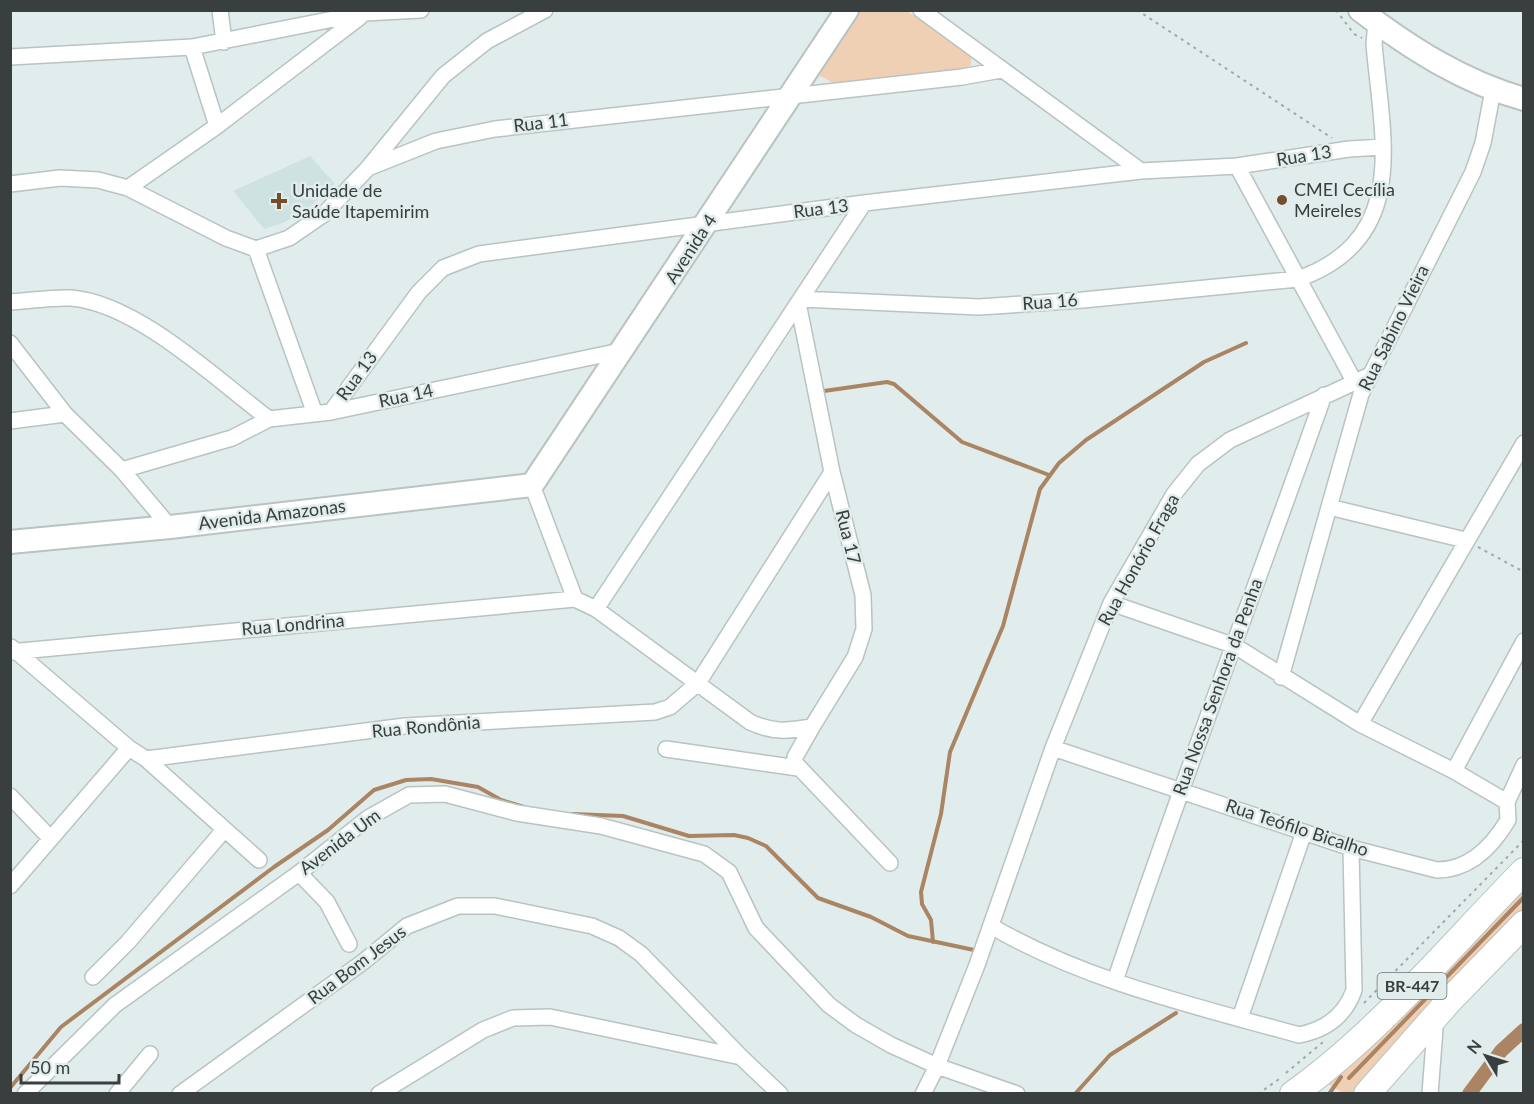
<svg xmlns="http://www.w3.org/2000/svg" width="1534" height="1104" font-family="Lato,sans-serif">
<rect width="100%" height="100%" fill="#e1edec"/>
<!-- built -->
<path fill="#cee3e1" d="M310,156L335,184L306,210L283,223L264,229L233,191Z"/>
<!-- green -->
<path fill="#f0d0b5" d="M859,11H907L971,55V65L966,68L836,84L820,76V69Z
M1523,882V913L1358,1093H1343L1325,1082Z"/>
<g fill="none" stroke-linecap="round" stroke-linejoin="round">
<!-- stream -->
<path stroke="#aa8463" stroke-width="4" d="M824,391L887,382L894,384L962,442L1049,475
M573,814L623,816L689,836L734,835L748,838L766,846L818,898L871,917L908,936L974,950
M933,942L931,920L922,904L921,892L941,814L950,752L1003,626L1040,489L1059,463L1086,440L1204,362L1246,343
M1349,1078L1524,897
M10,1088L61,1027L274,867L328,830L374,790L406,780L431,779L478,787L501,800L524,807
M1075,1094L1110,1055L1176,1013
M1329,1094L1341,1077"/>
<!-- canal -->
<path stroke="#aa8463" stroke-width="14" d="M1469,1094L1501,1051L1524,1030"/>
<!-- street casing -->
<g stroke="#b8c3c2" stroke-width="18">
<path id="street" d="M220,10L224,42
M921,10L1141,171
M192,47L217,126
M10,57L192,47L364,13L421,10
M1237,166L1354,381
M368,168L443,76L487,41L545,10
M10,184L60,178L98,180L128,188L226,238L256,249L289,238L324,214L368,168L436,141L495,129L962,77L1001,70
M128,188L217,126L360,17
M256,249L315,414
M801,299L979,307L1083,300L1298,279C1411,239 1382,138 1374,44L1376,22
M10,302C30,301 51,297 71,298C137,303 217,380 269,419
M798,303L832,472L863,595L864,629L855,657L812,727L795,757V763L890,863
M10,343L65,414L122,470L170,527
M331,412L419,292L443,268L479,254L864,203L1141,171L1237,166L1349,149L1383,147
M10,421L65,414
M122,470L232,438L269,419L331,412L625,350
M532,485L575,599
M1329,507L1465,540
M1111,603L1235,646L1360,724L1454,771L1507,802
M596,609L864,203
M11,647L129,748L146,759L259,860
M10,652L575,599L596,609L750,722C773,733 788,731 812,727
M1281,677L1361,394L1473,172L1483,143L1493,90
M1360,724L1524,443
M1053,748L1351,848L1437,870C1469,870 1492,847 1508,820L1507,802
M666,749L798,768
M146,759L405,726L655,712L670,707L698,683L832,472
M1454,771L1524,641
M10,796L50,838
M1507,802L1524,765
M299,873L327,902L349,944
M10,886L129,748
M991,926C1085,981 1195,1006 1299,1035C1325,1030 1345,1016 1354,990L1351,848
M93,977L128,942L224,830
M1115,981C1181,784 1255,590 1324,395
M1240,1018L1304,832
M25,1094L115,1005L299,873L368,818L409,795L445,794L517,813L601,826L704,854L729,872L756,928L829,1005L856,1025L891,1045L937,1066L1017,1094
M117,1094L150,1054
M180,1094L363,962L407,926L458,906H495L592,926L619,938L641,954L741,1057L780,1094
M379,1094L483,1030L513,1018L550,1017L741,1057
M923,1094L937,1066L977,965L1053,748L1111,603L1174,494L1198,464L1230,440L1368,376
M1430,1094L1436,1016"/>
</g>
<!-- secondary casing -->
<g stroke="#b8c3c2" stroke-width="26">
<path id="secondary" d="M1360,10C1410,48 1463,82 1524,99
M10,542L170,527L532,485L847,10"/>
</g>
<!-- primary casing -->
<g stroke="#b8c3c2" stroke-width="28">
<path id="primary" d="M1293,1094C1379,1033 1450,946 1524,871
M1367,1094L1449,1001L1524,924"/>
</g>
<!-- path -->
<path stroke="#a0a9a9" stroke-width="2" stroke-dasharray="3 4.5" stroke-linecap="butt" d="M1137,10L1332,138
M1336,10L1354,34L1362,38
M1478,547L1524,572
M1364,1003L1524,840
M1286,1073L1323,1042
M1258,1094L1282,1077"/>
<!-- street -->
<use href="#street" stroke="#fff" stroke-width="15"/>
<!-- secondary -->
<use href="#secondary" stroke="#fff" stroke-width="22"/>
<!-- primary -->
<use href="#primary" stroke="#fff" stroke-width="26"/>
</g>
<!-- markers -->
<g fill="#754f2b" stroke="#e1edec" stroke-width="2">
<circle cx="1282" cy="200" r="6"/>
<path d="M276 192h6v6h6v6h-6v6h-6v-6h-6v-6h6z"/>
</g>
<g text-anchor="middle" stroke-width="5" stroke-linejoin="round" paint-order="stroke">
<!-- shield labels -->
<rect fill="#e1edec" stroke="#6b7272" stroke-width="1.5" x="1377.5" y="973" width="69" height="26" rx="4.5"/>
<g font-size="16" font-weight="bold" fill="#393e3e">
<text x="1412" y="992">BR-447</text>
</g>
<!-- street labels -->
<g font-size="18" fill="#393e3e" stroke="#e1edec">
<text transform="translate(541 123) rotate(-7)" y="6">Rua 11</text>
<text transform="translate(1304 156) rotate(-9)" y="6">Rua 13</text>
<text transform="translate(821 209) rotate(-7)" y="6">Rua 13</text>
<text transform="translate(691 249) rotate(-57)" y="6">Avenida 4</text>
<text transform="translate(1050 302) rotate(-4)" y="6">Rua 16</text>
<text transform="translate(1394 328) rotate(-64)" y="6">Rua Sabino Vieira</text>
<text transform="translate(357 376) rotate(-54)" y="6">Rua 13</text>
<text transform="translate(406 396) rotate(-12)" y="6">Rua 14</text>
<text transform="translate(272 515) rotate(-7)" y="6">Avenida Amazonas</text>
<text transform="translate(848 537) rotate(76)" y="6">Rua 17</text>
<text transform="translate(1139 560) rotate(-61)" y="6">Rua Honório Fraga</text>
<text transform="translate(293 625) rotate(-5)" y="6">Rua Londrina</text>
<text transform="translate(1218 687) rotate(-70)" y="6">Rua Nossa Senhora da Penha</text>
<text transform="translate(426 727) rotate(-5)" y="6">Rua Rondônia</text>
<text transform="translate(1297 828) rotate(18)" y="6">Rua Teófilo Bicalho</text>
<text transform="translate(340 842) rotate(-37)" y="6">Avenida Um</text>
<text transform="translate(357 965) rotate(-37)" y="6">Rua Bom Jesus</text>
</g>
<!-- poi labels -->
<g font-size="18" fill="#393e3e" stroke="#e1edec" text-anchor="start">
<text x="1294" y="196">CMEI Cecília<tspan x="1294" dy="21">Meireles</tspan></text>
<text x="292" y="197">Unidade de<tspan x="292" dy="21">Saúde Itapemirim</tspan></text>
</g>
</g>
<!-- border -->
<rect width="1534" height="1104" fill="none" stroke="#393e3e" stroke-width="24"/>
<!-- north arrow -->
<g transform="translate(1486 1056) rotate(308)" stroke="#e1edec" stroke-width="4.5" paint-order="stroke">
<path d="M0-4.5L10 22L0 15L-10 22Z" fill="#393e3e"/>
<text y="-9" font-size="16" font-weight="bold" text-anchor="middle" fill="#393e3e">N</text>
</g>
<!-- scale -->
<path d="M21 1074v9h98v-9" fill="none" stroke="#393e3e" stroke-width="3"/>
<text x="30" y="1074" font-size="18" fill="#393e3e" stroke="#e1edec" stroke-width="4.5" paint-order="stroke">50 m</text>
</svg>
